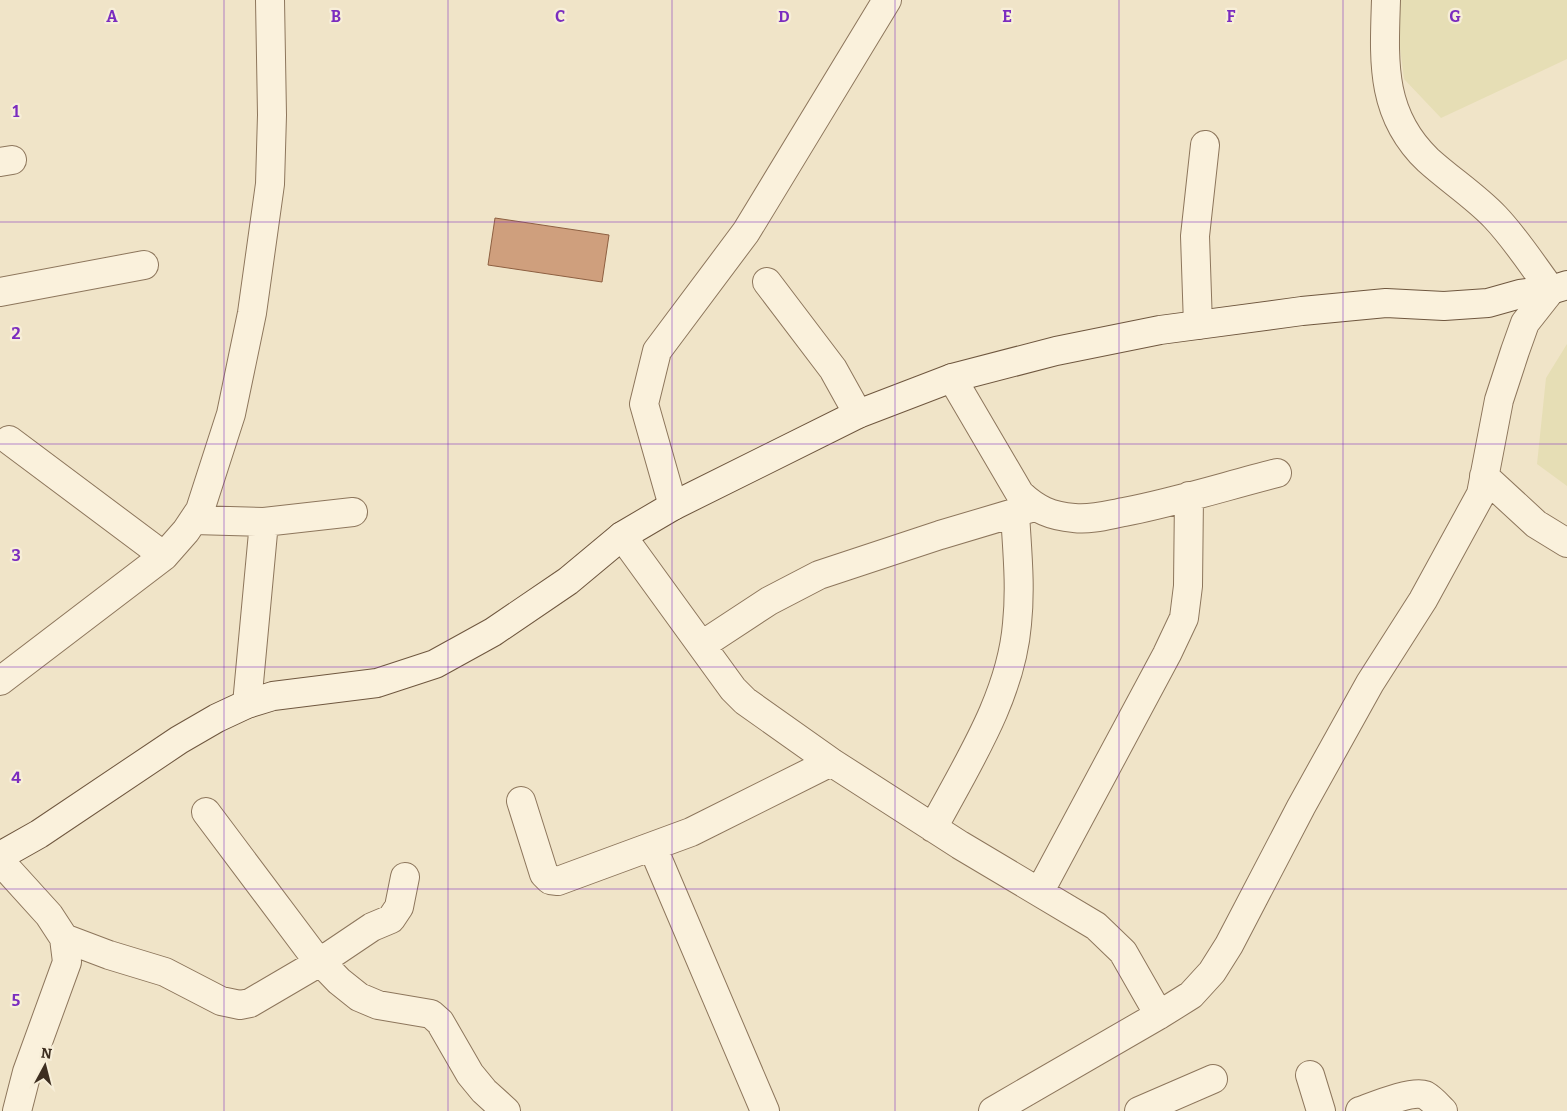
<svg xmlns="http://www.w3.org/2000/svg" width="1567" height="1111" font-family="Bitter,serif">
<rect width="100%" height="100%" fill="#f0e4c8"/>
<!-- farmland -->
<path fill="#e6deb5" d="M1397,0H1567V59L1441,118L1404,79L1396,16Z
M1567,344V486L1537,464L1546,378Z"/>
<!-- building -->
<path fill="#cf9f7d" stroke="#8d5f41" d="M495,218L609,235L602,282L488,265Z"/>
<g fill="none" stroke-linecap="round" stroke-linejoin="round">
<!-- street casing -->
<g stroke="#8d765c" stroke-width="30">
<path id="street" d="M0,162L12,160
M767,282L833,369L858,414
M0,292L144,265
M1198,325L1195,236L1205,145
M952,378L1020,494C1037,510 1051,516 1074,518C1091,520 1108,515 1124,512C1176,502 1226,486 1277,473
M9,440L164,556
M1484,476L1536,524L1567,543
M673,506L644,404L657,351L746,232L887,0
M194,520L264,522L353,512
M622,536L733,689L745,701L831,762L960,845L1096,926L1123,952L1159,1015
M702,645L769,601L819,575L940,535L1034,507
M0,681L164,556L186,531L200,510L231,414L252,313L270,184L272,115L270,0
M247,704L264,522
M521,801L544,874L550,880L558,881L691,832L831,762
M206,812L311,952L339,981L359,997L378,1005L431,1014L440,1022L470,1074L484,1091L506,1111
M933,828C967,764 1011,697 1017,624C1021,586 1017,550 1015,513
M653,848L765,1111
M0,861L49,915L64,938L67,962L27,1072L17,1111
M1040,891L1167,654L1184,618L1188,586L1189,496
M64,938L109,955L165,972L221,1001L240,1005L250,1003L320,962L372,927L391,919L399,907L405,877
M1310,1075L1321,1111
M993,1111L1159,1015L1191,995L1212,972L1229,945L1301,807L1370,683L1423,600L1481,494L1499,400L1515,351L1525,323L1551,290C1533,266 1516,239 1495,217C1475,196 1450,180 1428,160C1380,114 1384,61 1386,0
M1139,1111L1213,1079
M1360,1111C1374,1106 1412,1090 1425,1095C1432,1099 1437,1105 1443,1111"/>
</g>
<!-- secondary casing -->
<g stroke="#6f573f" stroke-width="30">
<path id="secondary" d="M0,856L39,834L179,740L217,718L247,704L273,696L377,683L435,664L493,632L568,581L622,536L673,506L858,414L952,378L1056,351L1160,330L1302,311L1386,303L1444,306L1488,303L1520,294L1551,290L1567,285"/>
</g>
<!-- street -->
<use href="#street" stroke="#faf1dc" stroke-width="28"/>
<!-- secondary -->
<use href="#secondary" stroke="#faf1dc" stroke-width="28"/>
</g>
<!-- grid -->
<path fill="none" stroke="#7b2cbf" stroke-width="1" stroke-opacity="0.55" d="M224,0V1111M448,0V1111M672,0V1111M895,0V1111M1119,0V1111M1343,0V1111M0,222H1567M0,444H1567M0,667H1567M0,889H1567"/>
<g font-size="16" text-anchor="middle" font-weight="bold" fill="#7b2cbf" stroke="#f7eed8" stroke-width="4.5" stroke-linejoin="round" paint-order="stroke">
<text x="112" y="22">A</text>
<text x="336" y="22">B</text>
<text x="560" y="22">C</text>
<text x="784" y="22">D</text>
<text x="1007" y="22">E</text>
<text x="1231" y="22">F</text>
<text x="1455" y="22">G</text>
<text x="16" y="117">1</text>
<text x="16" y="339">2</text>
<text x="16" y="561">3</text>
<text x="16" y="783">4</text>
<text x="16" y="1006">5</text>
</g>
<!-- north arrow -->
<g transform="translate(45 1066) rotate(7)" stroke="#f7eed8" stroke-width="4" paint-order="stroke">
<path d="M0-4L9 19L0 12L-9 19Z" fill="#3d2e20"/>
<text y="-8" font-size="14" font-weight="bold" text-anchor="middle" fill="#3d2e20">N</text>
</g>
</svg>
